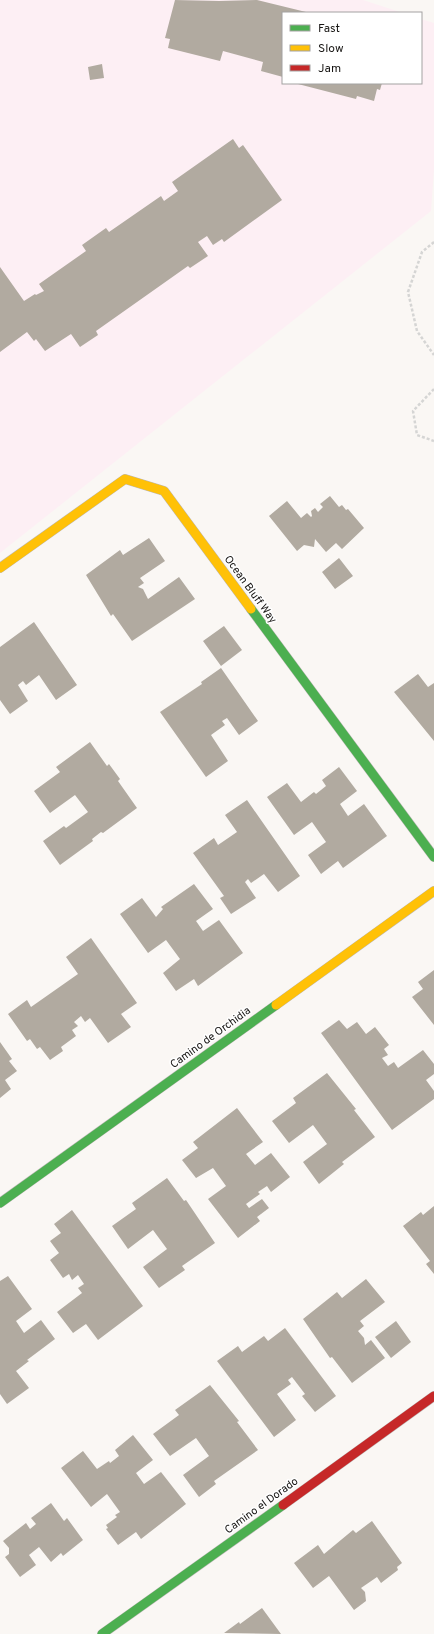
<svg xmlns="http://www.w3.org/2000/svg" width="434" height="1634" font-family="Overpass,sans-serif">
<rect width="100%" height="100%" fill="#faf7f4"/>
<!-- commercial -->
<path fill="#fdeff4" d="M0,0H363L403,13H283V83H421V19L434,23V169L431,211L0,553Z"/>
<!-- building -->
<path fill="#b1aaa0" d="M175,0L219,1L257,0L306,12L283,13V77L261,71L263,62L223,51L220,61L168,48L170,39L165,38Z
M102,64L104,78L90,80L88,67Z
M382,83L380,90L377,89L374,101L357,96L356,99L298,84Z
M233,139L239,148L243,145L282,200L224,242L222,239L213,245L207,236L198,242L208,256L190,268L188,266L96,331L98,335L80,347L71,334L45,351L36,339L34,341L27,332L0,352V267L24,301L35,294L36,295L44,291L39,284L86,251L82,245L106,228L109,232L161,196L164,201L178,191L172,182Z
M330,496L339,507L342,505L346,510L348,509L364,528L342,549L336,543L326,552L315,539L314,547L304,545L297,551L269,516L287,501L301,518L307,513L311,517L312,516L311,511L315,508L318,512L323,507L320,504Z
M149,538L165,561L140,578L144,583L138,587L143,589L148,599L179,577L195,599L132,641L113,614L111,616L86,575L120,550L123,555Z
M339,558L353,576L335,589L322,572Z
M34,622L77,685L56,700L39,675L26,685L23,681L18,685L28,701L10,714L0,700V647Z
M224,626L242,650L221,666L203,641Z
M221,668L258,721L239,735L227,718L222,721L225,725L211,735L228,761L206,777L160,712L202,684L201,682Z
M418,674L428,687L434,683V741L394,692Z
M90,742L107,766L109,764L120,779L118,781L137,808L103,833L101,832L92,839L93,841L60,865L43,841L64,826L66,828L88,812L75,795L50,813L34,791L60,772L56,767Z
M339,767L357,791L340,804L348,816L364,804L387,836L343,868L338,861L321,874L308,855L326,842L312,822L294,835L267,797L287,783L301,802L314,792L316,794L326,786L322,780Z
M247,800L300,876L278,892L264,874L251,883L248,879L245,882L256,898L231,914L220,898L224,896L193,853L214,838L218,845L237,832L225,815Z
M194,884L213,909L196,921L203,931L219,920L243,953L198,986L194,979L176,991L163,973L180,959L166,940L148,953L120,914L142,898L156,917L163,909L161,907Z
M91,938L137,1003L121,1014L131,1027L108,1043L90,1018L85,1022L81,1016L74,1022L78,1026L72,1030L76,1036L61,1047L63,1051L50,1060L40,1047L37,1049L30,1039L27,1041L8,1014L27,1000L31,1007L78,974L66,957Z
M434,970V1025L412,997L423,989L418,982Z
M339,1020L347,1029L357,1022L366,1034L375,1027L389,1045L384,1049L388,1055L382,1058L388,1066L394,1062L398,1068L423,1050L434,1064V1074L426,1080L434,1091V1099L392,1130L321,1033Z
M0,1042L12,1059L9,1061L17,1071L5,1080L11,1089L0,1098Z
M327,1073L356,1109L354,1110L375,1137L342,1162L344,1164L319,1184L303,1162L327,1144L313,1125L289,1143L272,1121L296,1103L293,1098Z
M237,1108L263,1142L246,1154L255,1165L271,1153L290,1177L271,1192L267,1186L258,1192L260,1194L246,1204L249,1208L262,1199L269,1208L257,1217L260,1221L238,1238L208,1199L226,1186L213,1168L196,1178L182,1160L198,1148L193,1142Z
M167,1178L184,1201L186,1200L215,1243L182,1266L185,1270L159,1288L143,1267L167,1249L153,1230L128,1249L112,1226L136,1209L132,1203Z
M434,1206V1274L426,1264L430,1261L403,1226L421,1212L423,1215Z
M72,1210L143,1306L98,1340L86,1324L73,1333L57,1312L82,1293L78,1288L84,1284L78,1275L72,1280L69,1274L63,1278L50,1260L59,1253L50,1241L61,1233L54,1224Z
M8,1276L32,1309L16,1321L24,1333L41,1320L55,1339L27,1360L29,1361L16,1371L29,1388L7,1404L0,1394V1281Z
M366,1279L385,1302L360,1321L364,1326L358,1331L364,1338L365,1345L371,1340L385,1358L352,1383L332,1357L330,1358L303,1319L337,1292L342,1298Z
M396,1321L411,1342L391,1358L375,1337Z
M285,1328L336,1396L315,1412L302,1396L305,1394L292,1377L288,1380L291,1384L277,1394L296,1420L274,1437L217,1361L238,1346L242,1352L264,1336L268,1341Z
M210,1385L239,1421L237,1422L258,1450L214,1481L216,1484L199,1497L183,1475L209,1456L196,1438L170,1456L153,1434L179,1415L175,1410Z
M133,1435L153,1460L136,1473L144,1484L161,1472L186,1504L141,1539L136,1532L118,1545L106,1529L108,1528L106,1525L117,1517L115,1515L120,1512L107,1494L91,1507L61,1468L83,1451L97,1469L109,1461L110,1463L119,1456L115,1450Z
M51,1503L64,1521L67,1518L83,1540L63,1556L61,1553L51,1562L39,1547L29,1555L36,1565L20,1577L5,1557L9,1554V1548L3,1541L26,1523L30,1529L36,1524L31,1518Z
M372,1521L402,1563L397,1567L398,1570L381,1583L377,1577L361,1588L365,1592L366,1601L354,1610L329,1576L313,1588L294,1563L318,1545L324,1554L353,1530L356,1533Z
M262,1608L281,1634L224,1633L239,1622L240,1624Z"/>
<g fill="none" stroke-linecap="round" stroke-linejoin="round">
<!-- fast casing -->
<g stroke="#bbb8b6" stroke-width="10">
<path id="fast" d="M251,609L434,857
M0,1203L276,1005
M102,1634L283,1505"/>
</g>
<!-- slow casing -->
<g stroke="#bbb8b6" stroke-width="10">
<path id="slow" d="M0,568L125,479L164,491L251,609
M276,1005L434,891"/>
</g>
<!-- jam casing -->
<g stroke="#bbb8b6" stroke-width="10">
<path id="jam" d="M283,1505L434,1396"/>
</g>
<!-- path -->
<path stroke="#d5d5d4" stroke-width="2.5" stroke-dasharray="3 2" stroke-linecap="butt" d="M434,242L422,252L408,292L417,331L434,355
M434,389L413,411L417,435L434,441"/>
<!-- fast -->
<use href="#fast" stroke="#4caf50" stroke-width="9"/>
<!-- slow -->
<use href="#slow" stroke="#ffc107" stroke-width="9"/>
<!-- jam -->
<use href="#jam" stroke="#c62828" stroke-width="9"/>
</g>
<g text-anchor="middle" stroke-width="3" stroke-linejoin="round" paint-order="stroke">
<!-- street labels -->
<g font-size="11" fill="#181614" stroke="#fff">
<text transform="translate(251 589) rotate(54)" y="4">Ocean Bluff Way</text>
<text transform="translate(210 1037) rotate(-36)" y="4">Camino de Orchidia</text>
<text transform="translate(261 1505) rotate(-36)" y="4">Camino el Dorado</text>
</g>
</g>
<!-- legend -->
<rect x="282" y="12" width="140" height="72" fill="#ffffff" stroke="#a3a2a1"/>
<rect x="290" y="25" width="20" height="6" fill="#4caf50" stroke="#a3a2a1"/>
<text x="318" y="32" font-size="12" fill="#181614">Fast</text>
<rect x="290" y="45" width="20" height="6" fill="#ffc107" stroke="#a3a2a1"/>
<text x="318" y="52" font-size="12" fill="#181614">Slow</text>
<rect x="290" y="65" width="20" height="6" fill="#c62828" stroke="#a3a2a1"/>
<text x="318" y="72" font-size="12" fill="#181614">Jam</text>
</svg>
